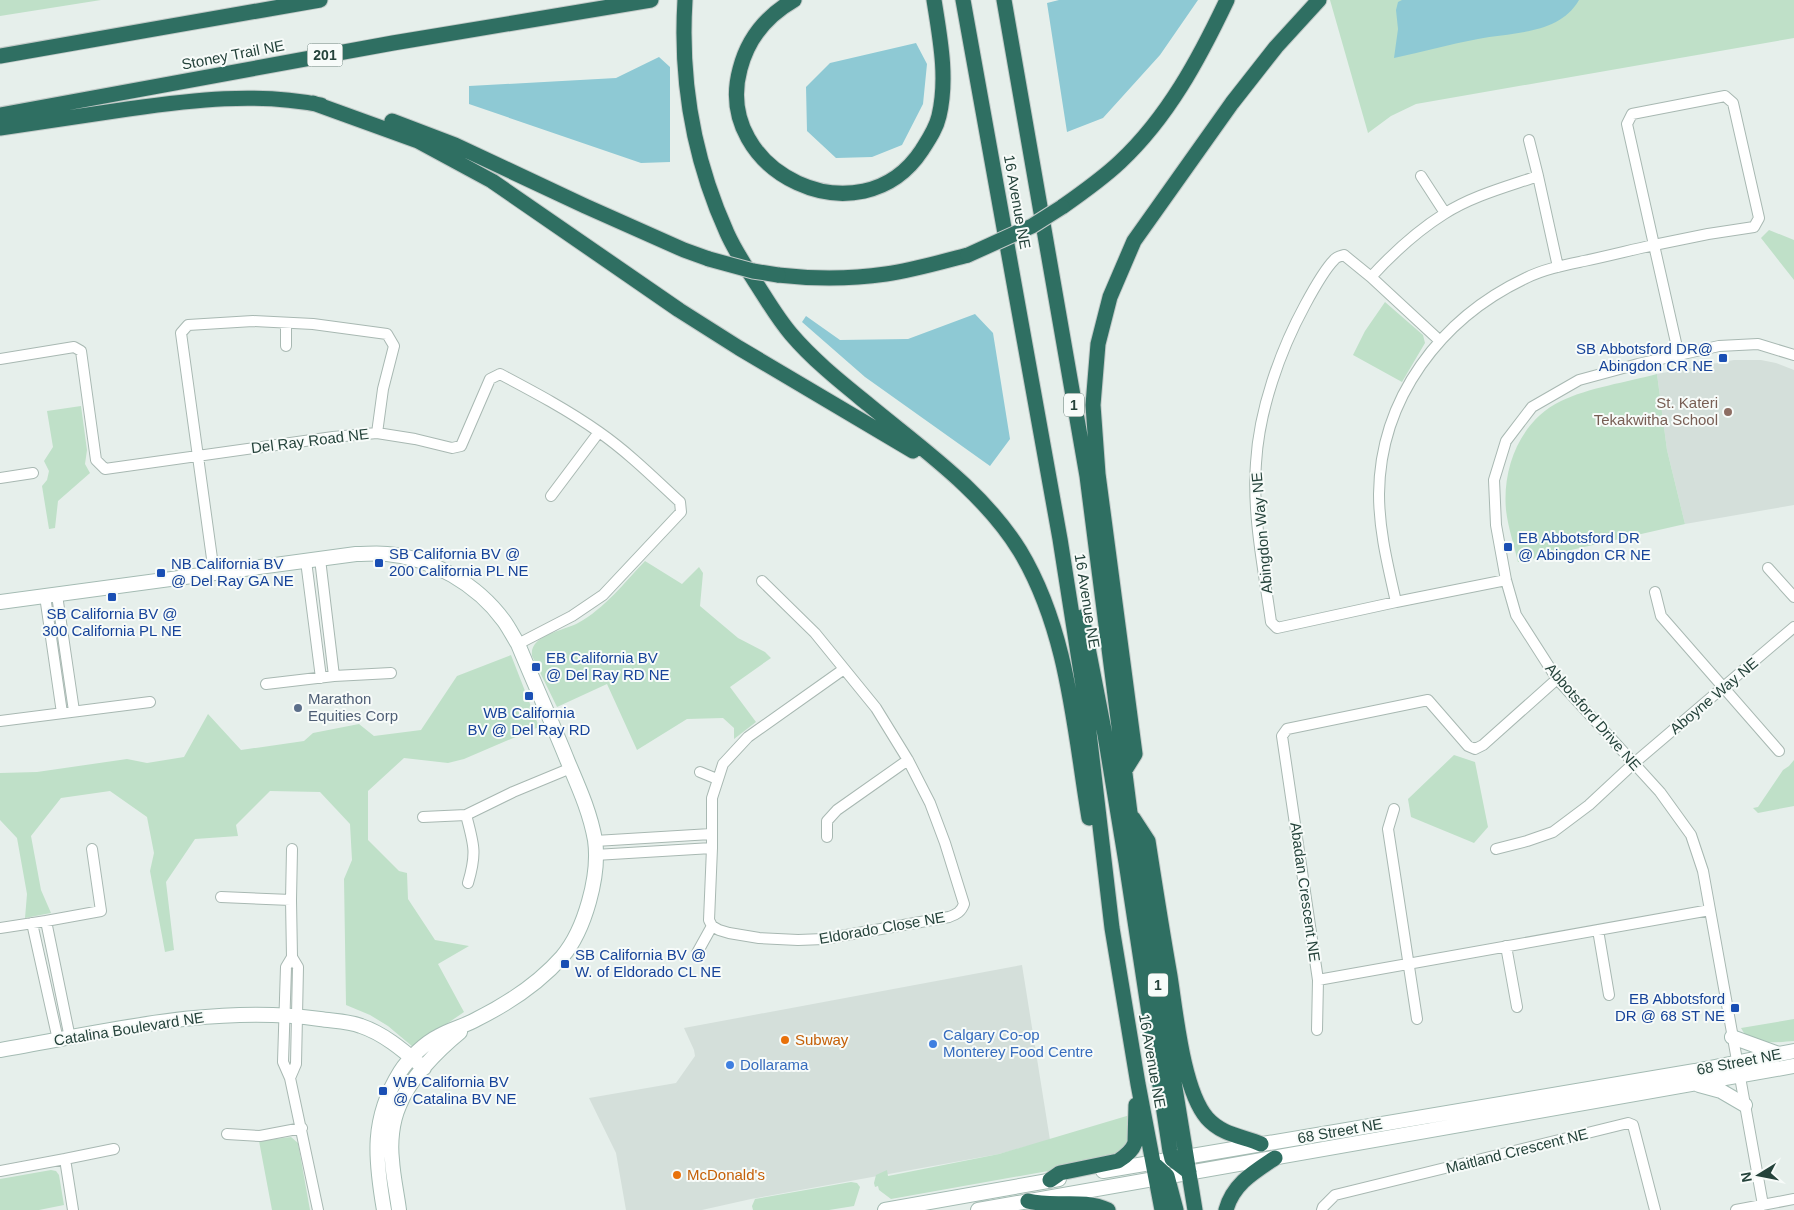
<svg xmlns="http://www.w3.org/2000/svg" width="1794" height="1210" font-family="Arial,sans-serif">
<rect width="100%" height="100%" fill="#e6efeb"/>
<!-- built -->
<path fill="#d4dfda" d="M1734,360H1761L1776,363L1794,370V505L1685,524L1667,450L1657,374Z
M1022,965L1050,1140L999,1154L751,1199L702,1210H626L616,1153L589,1098L676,1083L695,1056L694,1050L684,1028Z"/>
<!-- green -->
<path fill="#bfe0c8" d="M0,0H101L0,16Z
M1330,0H1794V38L1416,104L1391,116L1368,133Z
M1769,230L1794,240V280L1761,238Z
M1385,302L1423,335L1425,343L1402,382L1353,355L1365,331Z
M1657,374L1667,450L1685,524L1518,562C1514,545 1508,527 1506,510C1502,467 1521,420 1561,401C1588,388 1627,382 1657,374Z
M81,406L87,450L85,464L90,473L58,501L55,528L49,529L42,486L47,480L49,471L44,461L53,447L47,411Z
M645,561L682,584L699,567L703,573L700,606L738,638L765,652L771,658L730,687L756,722L734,739V728L723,718L687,719L637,750L607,684L557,707L532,656C529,635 563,631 578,623C604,609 625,582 645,561Z
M511,655L539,727L464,759L448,763L404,758L368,791V840L399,871L407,873L408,899L435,940L469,946L438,964L464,1012L413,1047L388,1026L370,1015L346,1005L344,879L352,860L350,824L320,792L270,791L236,825L238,836L195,839L166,882L174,950L165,952L150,871L154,853L147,817L110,791L61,798L31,836L41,890L51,913L25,918L27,894L17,838L0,820V773L37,772L127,759L147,763L184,757L208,714L241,750L304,741L313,733L359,724L374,736L421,730L457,676Z
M1454,755L1475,762L1488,827L1474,843L1411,817L1408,799Z
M1794,760V806L1758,813L1753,808L1758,807L1783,770L1789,766Z
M1794,1019V1041C1777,1042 1750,1047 1741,1028Z
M1130,1115C1133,1147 1131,1146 1104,1161L891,1199L879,1190L878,1186L875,1187L874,1183L876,1175L887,1170L888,1176L999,1154Z
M291,1137L298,1143L310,1210H272L259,1141Z
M51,1170L56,1171L59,1175L64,1205L39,1210H0V1179Z
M851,1182L857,1183L860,1187L854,1206L829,1210H753L752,1206L755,1199Z"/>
<!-- water -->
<path fill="#8ec9d4" d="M1059,0H1198L1160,55L1103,118L1067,132L1047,3Z
M1402,0H1579C1559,35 1512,32 1478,39C1450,44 1422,52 1394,58L1398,29L1396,10L1398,2Z
M916,43L927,64L923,104L902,145L872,157L836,158L807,131L806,87L830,63Z
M659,57L670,67V162L641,163L469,104V86L616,78Z
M975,314L993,333L1010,439L990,466L865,377L802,322L806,316L840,340L908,339Z"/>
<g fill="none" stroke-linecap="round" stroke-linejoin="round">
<!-- street casing -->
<g stroke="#a8b8b2" stroke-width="12">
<path id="street" d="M1725,96L1733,103L1759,218L1754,227L1708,234L1654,245L1627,124L1632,114Z
M1529,140L1538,176
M1421,176L1445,213
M1371,277C1393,253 1417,231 1444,214C1472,196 1506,187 1538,176L1558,267
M286,346V323
M0,359L74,347L81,351L96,460L105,469L333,437L377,433L415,439L452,448L461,446L490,379L500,374C534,392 568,410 599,432C629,453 654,478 680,502L681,512L603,595L572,616L518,644
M0,478L33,473
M551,496L599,432
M320,559L334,676
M306,561L321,678
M1768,568L1794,597
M214,573L181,333L188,325L253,321L313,324L387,334L394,346L383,389L377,433
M1506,580L1396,602C1388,566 1379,531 1379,494C1380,398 1441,318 1526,278C1544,269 1565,265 1584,261C1608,256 1631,250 1654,245L1679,356
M762,581L815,633L876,708L908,760L930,803L945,843L964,904C961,912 957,914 949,917L824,939L798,940L759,938L729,933L719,930L712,926L709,920L712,848V798L723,764L748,737L844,669
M1655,592L1661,616L1779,751
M57,595L74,711
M45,596L62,713
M1396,602L1277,628L1271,622C1264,571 1252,515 1256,463C1259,410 1280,351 1305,305C1312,292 1324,270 1334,260C1336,257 1341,256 1344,255L1371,277L1439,340
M266,684L334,676L391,673
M0,721L150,702
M700,772L717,779
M1394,809L1388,829L1417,1019
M466,815C474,845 477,853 468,883
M423,817L466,815L513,792L571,768
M827,837V821L837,810L908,760
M595,841L711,834
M1496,849L1527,841L1553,832L1589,805L1633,764L1794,627
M595,855L712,848
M221,897L291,900
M46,921L70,1038
M32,923L58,1040
M0,928L46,921L101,911L92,849
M1598,930L1609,995
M1506,946L1517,1007
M697,953L712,926
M292,957L286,967L283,1062L290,1078L318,1210
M1318,980L1710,910
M1317,1030L1318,980L1282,736L1287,729L1428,700L1468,746L1475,749L1483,745L1557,679
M290,1078L296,1064L298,967L292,957L291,900L292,849
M227,1134L260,1136L302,1128
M65,1159L114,1149
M0,1171L65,1159L73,1210
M1763,1205L1703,871L1691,835L1660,792L1557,679L1516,615L1506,580L1496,525L1494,480L1506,441L1532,407L1579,380L1638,364L1719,346L1758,344L1794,355
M1322,1210L1323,1207L1335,1195L1628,1123L1633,1125L1655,1210
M1736,1210L1794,1199"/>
</g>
<!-- secondary casing -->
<g stroke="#a4bbb3" stroke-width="16">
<path id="secondary" d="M0,602L356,554C367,554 377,553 387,554C432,558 477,584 504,621C509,628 513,636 518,644C534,683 552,722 568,762C579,788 590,812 595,840C600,875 585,930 562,957C539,983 507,1004 477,1019C465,1026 451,1029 439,1036C425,1043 409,1058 400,1072C371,1119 375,1158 384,1210
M1732,1037L1776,1053
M0,1050C105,1032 213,1004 320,1019C333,1021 349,1021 361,1026C385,1034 405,1052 424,1068
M1699,1085L1721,1091L1745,1105
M1103,1171L1695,1071L1794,1051
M399,1210C397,1194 393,1177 392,1160C390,1143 392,1122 399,1106C409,1079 438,1050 460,1032
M885,1210L1059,1179
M978,1210L1794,1066"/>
</g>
<!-- highway casing -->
<g stroke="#c2cac8" stroke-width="17">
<path id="highway" d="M685,0C680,80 694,160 727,233C735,251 746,267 756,283C767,300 778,319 791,334C814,361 842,383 869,405C922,449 983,491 1020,551C1068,631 1074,728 1089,818
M794,0C766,16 748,38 740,69C712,172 861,243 922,150C929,139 936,129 939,116C948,78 940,38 934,0
M963,0L1060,539L1085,698L1112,928L1138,1084L1162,1210
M1004,0L1087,476L1130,813L1195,1210
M0,56L320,0
M313,103L418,141L492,181L679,310L739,348L913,451
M0,115L393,43L651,0
M392,121L455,145L585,206L684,250L709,259
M0,128C43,122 85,115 128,109C192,100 257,92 321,105
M1062,207C1082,193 1102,179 1120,162C1168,117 1199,59 1227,0
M778,275C813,279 851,279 886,274C914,270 941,262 968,255
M1082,617L1105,735L1126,862L1170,1151L1172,1159L1189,1172
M1125,770L1135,754L1098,474L1093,405L1098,344L1110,297L1134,241L1232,103L1276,47L1319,0
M1133,818L1148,841C1155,886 1162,931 1170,976C1176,1014 1183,1090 1207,1118C1222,1135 1242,1136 1261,1144
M1153,1163L1167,1176L1176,1210
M1050,1180L1060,1173L1118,1161C1126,1156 1132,1151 1135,1143L1136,1105
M1028,1201C1055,1208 1082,1198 1108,1210
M1226,1210C1233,1184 1254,1172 1275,1158"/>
</g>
<!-- street -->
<use href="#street" stroke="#fff" stroke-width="10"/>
<!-- secondary -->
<use href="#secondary" stroke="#fff" stroke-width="14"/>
<!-- highway -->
<use href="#highway" stroke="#2f6f62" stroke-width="15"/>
<!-- highway-bridge casing -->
<g stroke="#c2cac8" stroke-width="17" stroke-linecap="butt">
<path id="highway-bridge" d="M968,255L1032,226L1062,207
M709,259L753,271L778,275"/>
</g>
<!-- highway-bridge -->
<use href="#highway-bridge" stroke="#2f6f62" stroke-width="15"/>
</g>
<!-- markers -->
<g fill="#1a4fb4" stroke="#f7fbf9" stroke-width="2">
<rect x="1718" y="353" width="10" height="10" rx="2.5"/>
<rect x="1503" y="542" width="10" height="10" rx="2.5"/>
<rect x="374" y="558" width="10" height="10" rx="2.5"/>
<rect x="156" y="568" width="10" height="10" rx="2.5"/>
<rect x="107" y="592" width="10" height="10" rx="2.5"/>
<rect x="531" y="662" width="10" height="10" rx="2.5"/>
<rect x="524" y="691" width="10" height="10" rx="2.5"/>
<rect x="560" y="959" width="10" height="10" rx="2.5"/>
<rect x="1730" y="1003" width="10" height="10" rx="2.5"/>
<rect x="378" y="1086" width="10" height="10" rx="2.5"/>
</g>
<circle fill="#8d6e63" stroke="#f7fbf9" stroke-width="2" cx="1728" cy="412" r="5"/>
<circle fill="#5c6f8a" stroke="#f7fbf9" stroke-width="2" cx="298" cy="708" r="5"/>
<g fill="#e8710a" stroke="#f7fbf9" stroke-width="2">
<circle cx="785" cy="1040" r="5"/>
<circle cx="677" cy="1175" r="5"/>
</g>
<g fill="#3f7fe0" stroke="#f7fbf9" stroke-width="2">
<circle cx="933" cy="1044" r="5"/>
<circle cx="730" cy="1065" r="5"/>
</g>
<g text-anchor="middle" stroke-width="4" stroke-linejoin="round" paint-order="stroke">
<!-- shield labels -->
<g fill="#f7fbf9" stroke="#637a73" stroke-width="1">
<rect x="307.5" y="43.5" width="35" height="23" rx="4"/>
<rect x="1064" y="393.5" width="20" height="23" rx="4"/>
<rect x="1148" y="973.5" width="20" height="23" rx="4"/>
</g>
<g font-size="14" font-weight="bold" fill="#24423a">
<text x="325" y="60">201</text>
<text x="1074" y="410">1</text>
<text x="1158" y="990">1</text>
</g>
<!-- street labels -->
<g font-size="15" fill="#24423a" stroke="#f7fbf9">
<text transform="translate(233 55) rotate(-11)" y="5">Stoney Trail NE</text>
<text transform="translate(1017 202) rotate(80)" y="5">16 Avenue NE</text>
<text transform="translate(310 441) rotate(-7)" y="5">Del Ray Road NE</text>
<text transform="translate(1262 533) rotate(-95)" y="5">Abingdon Way NE</text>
<text transform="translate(1087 601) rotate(81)" y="5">16 Avenue NE</text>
<text transform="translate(1714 696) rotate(-40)" y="5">Aboyne Way NE</text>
<text transform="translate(1593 717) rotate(49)" y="5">Abbotsford Drive NE</text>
<text transform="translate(1305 892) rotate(82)" y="5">Abadan Crescent NE</text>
<text transform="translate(882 928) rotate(-10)" y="5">Eldorado Close NE</text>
<text transform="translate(129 1029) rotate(-9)" y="5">Catalina Boulevard NE</text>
<text transform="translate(1152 1061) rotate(80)" y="5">16 Avenue NE</text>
<text transform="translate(1739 1062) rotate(-11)" y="5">68 Street NE</text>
<text transform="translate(1340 1131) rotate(-10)" y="5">68 Street NE</text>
<text transform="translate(1517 1151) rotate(-14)" y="5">Maitland Crescent NE</text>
</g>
<!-- transit labels -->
<g font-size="15" fill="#164399" stroke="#f7fbf9" text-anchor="start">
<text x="1713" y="354" text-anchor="end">SB Abbotsford DR@<tspan x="1713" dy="17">Abingdon CR NE</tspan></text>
<text x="1518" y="543">EB Abbotsford DR<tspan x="1518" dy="17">@ Abingdon CR NE</tspan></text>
<text x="389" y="559">SB California BV @<tspan x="389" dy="17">200 California PL NE</tspan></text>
<text x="171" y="569">NB California BV<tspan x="171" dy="17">@ Del Ray GA NE</tspan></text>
<text x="112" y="619" text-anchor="middle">SB California BV @<tspan x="112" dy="17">300 California PL NE</tspan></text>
<text x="546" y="663">EB California BV<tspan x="546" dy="17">@ Del Ray RD NE</tspan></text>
<text x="529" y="718" text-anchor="middle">WB California<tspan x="529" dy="17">BV @ Del Ray RD</tspan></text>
<text x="575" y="960">SB California BV @<tspan x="575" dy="17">W. of Eldorado CL NE</tspan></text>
<text x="1725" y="1004" text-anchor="end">EB Abbotsford<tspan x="1725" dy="17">DR @ 68 ST NE</tspan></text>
<text x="393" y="1087">WB California BV<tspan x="393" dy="17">@ Catalina BV NE</tspan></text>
</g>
<!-- education labels -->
<g font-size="15" fill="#785e54" stroke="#f7fbf9" text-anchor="end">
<text x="1718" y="408">St. Kateri<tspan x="1718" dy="17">Tekakwitha School</tspan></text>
</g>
<!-- service labels -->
<g font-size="15" fill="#4e5e75" stroke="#f7fbf9" text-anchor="start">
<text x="308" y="704">Marathon<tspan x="308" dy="17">Equities Corp</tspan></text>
</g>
<!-- shop labels -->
<g font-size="15" fill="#366cbe" stroke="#f7fbf9" text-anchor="start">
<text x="943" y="1040">Calgary Co-op<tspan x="943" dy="17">Monterey Food Centre</tspan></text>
<text x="740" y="1070">Dollarama</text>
</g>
<!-- food labels -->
<g font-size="15" fill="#c56008" stroke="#f7fbf9" text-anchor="start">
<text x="795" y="1045">Subway</text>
<text x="687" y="1180">McDonald's</text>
</g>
</g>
<!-- north arrow -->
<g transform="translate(1759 1175) rotate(260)" stroke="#f7fbf9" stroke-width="4" paint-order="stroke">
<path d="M0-4L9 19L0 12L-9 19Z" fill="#24423a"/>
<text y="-8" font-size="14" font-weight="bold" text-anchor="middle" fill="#24423a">N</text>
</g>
</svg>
